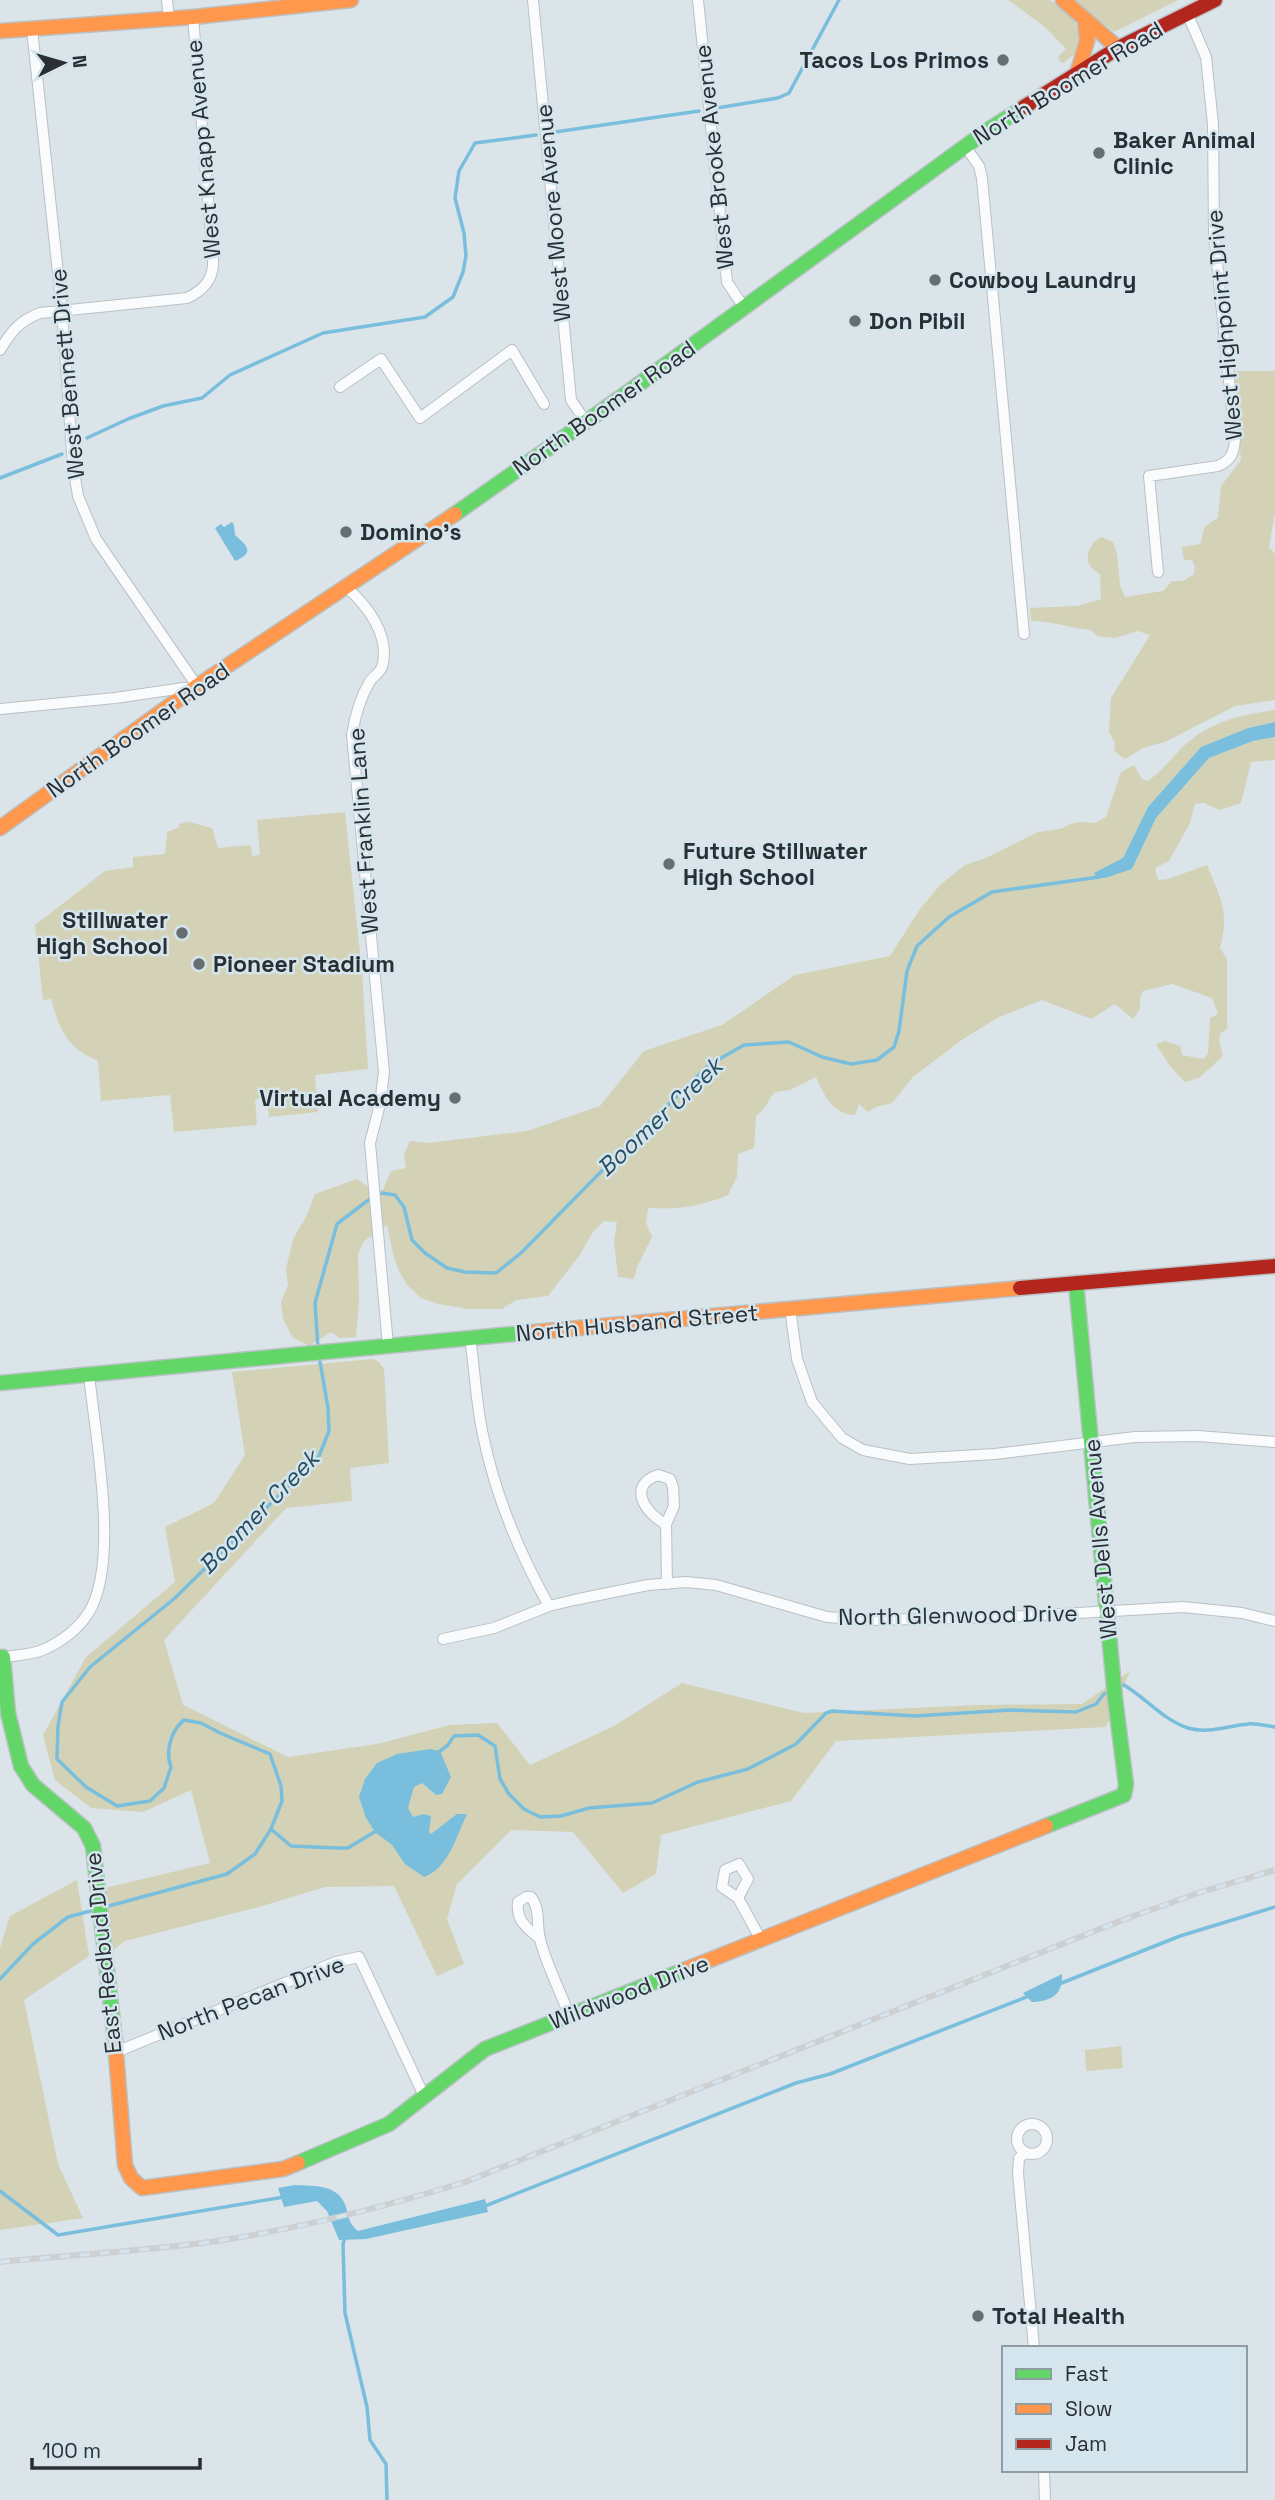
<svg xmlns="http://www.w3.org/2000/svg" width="1275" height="2500" font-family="'Space Grotesk',sans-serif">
<rect width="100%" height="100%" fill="#dbe4e8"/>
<!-- green -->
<path fill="#d3d2b6" d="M1008,0C1020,0 1036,0 1048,0C1065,4 1087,30 1079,47C1077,54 1069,58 1063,63L1059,61V56L1066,49L1045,27Z
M1073,0H1178L1114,32Z
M1232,371H1275V512L1269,547L1275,554V700L1235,706L1165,742L1143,748L1125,759L1114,751L1115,743L1109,732L1111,698L1150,635L1138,631L1115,638L1097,636L1091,630C1070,628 1052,621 1031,621L1030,608L1077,606L1101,599L1100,575C1098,572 1094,570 1091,567C1083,557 1091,541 1102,537L1113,542L1117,554L1120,586L1125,597L1163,591L1172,581H1183L1194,574L1195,566L1192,560H1184L1182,547L1200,544L1205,526L1218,518L1221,486L1241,460Z
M1275,710V722L1248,728L1201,747L1148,807L1123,858L1132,869L1156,818L1209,758L1253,741L1275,737V760L1251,762L1241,803L1220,810L1204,803L1195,804L1190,823L1169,861L1155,868L1158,880L1168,879L1207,865C1220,897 1230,912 1220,948L1227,959V1029L1221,1033L1219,1040L1223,1056L1199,1078L1185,1082L1169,1065L1156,1044L1165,1041L1180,1046L1182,1055L1203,1059L1208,1054L1210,1018L1218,1014L1212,998L1172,984L1143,991L1140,999V1009L1133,1019L1115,1004L1091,1019L1042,1000L999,1017L963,1039L913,1077L892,1103L876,1107L868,1112L859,1104L855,1115C833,1115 824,1095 816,1077L790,1090L775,1092C766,1102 768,1107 756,1116L754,1148L738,1154L737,1177L728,1195C702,1206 677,1210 648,1208L646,1223L652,1237L637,1267L634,1279L618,1277L614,1241L617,1222L604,1221L593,1232L579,1256L548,1296L516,1300L502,1309H468L438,1304L421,1298L407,1285L399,1271L394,1258L387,1225L364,1241L358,1254L359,1303L356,1337L339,1338L331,1332L309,1346L292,1337L283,1318L281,1302L288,1285L286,1269L293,1239L307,1215L315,1194L357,1179L371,1189L383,1190L391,1171L406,1168L404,1155L410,1141L428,1143L527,1131L600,1106L644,1051L722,1025L795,975L890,956L920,909L940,885L965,865L988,857L1038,832L1061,829L1070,824L1081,822L1095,823L1106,817L1121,772L1134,765L1142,779L1147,781C1164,771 1173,755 1187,743C1212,721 1244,714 1275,710Z
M345,812L362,972L368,1069L315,1075L318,1112L269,1117L267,1098L255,1099L257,1125L174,1132L170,1095L101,1101L98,1061C66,1047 60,1030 51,999L43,1000L35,925L105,871L133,867V857L165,854L167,832L179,827V824L189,822L212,828L218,848L251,845L252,856L260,855L257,820Z
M373,1359L379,1362L384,1369L389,1463L350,1468L352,1501L286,1508L164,1640L183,1705L288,1757L377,1744L450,1725L497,1723L530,1765L614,1726L682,1683L804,1713L979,1705L1082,1704L1130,1671L1106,1727L836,1741L791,1801L661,1835L656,1874L623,1893L573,1832L511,1830L457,1884L447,1919L464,1964L437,1976L394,1886L325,1887L259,1907L125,1941L113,1950L105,1888L210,1863L191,1790L143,1812L91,1808L55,1780L43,1735L86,1657L175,1582L165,1527L214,1503L245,1455L232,1372Z
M77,1880L89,1956L24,2000L58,2164L83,2218L0,2230V1948L10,1916Z
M1121,2046L1123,2068L1086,2071L1085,2050Z"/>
<!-- water -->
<path fill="#79bedd" d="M232,522L234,525L235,535C246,545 256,552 235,561L215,528L221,524L224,527Z
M1275,722V737L1253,741L1209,758L1156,818L1132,869L1105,878H1097L1094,873L1123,858L1148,807L1201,747L1248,728Z
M430,1749L440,1751L451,1777L442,1794L436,1795L422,1783L414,1787L408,1808L413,1817L423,1814L431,1816L429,1832L431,1834L457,1814H467C457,1835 448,1869 424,1877L405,1864L392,1845L375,1832L366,1818L359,1797L365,1779L377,1763L397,1754Z
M1062,1974C1063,1995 1051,2001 1032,2002L1023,1993Z
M295,2185C314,2186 339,2184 346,2207C349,2218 349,2224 358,2231L485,2199L488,2212L366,2239L339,2240L327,2211L317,2201L284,2207L278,2188Z"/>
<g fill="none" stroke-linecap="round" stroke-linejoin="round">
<!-- stream -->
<path stroke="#79bedd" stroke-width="3.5" d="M717,108L778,98L789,93L839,0
M555,132L699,111
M87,438L128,419L163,406L202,398L230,375L323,333L425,317L453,297L463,272L466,256L464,233L455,198L459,171L475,143L536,135
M0,478L62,454
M318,1348L315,1303L337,1224L367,1201L382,1193L395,1195L404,1207L412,1240L425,1253L447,1268L465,1272L496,1273L521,1253L642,1130L709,1065L744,1045L789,1042L822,1057L851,1064L877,1060L894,1047L899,1031L907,971L917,946L949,917L992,892L1099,877
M1117,1688L1124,1685C1146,1698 1163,1720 1188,1728C1208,1734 1227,1726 1248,1724C1256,1723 1266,1726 1275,1727
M439,1752L448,1745L454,1736L478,1735L495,1746L500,1779L509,1794L524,1809L540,1817L561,1816L589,1808L652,1803L698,1782L748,1769L796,1744L826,1713L832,1711L915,1716L1011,1710L1076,1712L1096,1704L1104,1694L1110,1691
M271,1829L291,1846L336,1848H348L376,1831
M105,1907L227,1874L255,1854L271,1829L282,1801L281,1786L270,1754L220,1733L201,1723L184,1720C171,1730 165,1752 171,1767L164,1788L150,1801L117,1806L86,1787L57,1759L58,1726L62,1702L90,1667L175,1598L319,1456L329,1431L328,1408L319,1356
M0,1979L33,1944L68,1917L98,1909
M1059,1984L1180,1936L1275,1907
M0,2191L58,2235L284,2197
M485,2206L796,2083L830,2074L1029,1996
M345,2237L343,2244L345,2313L367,2407L370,2440L386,2464L387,2500"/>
<!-- street casing -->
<g stroke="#b9c1c4" stroke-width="12">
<path id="street" d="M167,0L169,18
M533,0L571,400L586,422
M698,0L727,282L745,309
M965,146L979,166L982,178L1024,634
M0,350C11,332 19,321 40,313L187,298C204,290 214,279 213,260L193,17
M340,387L381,359L420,418L512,350L544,404
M1158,572L1149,476L1218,466C1231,460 1234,454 1235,439L1214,233L1213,124L1206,57L1187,13
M346,587C367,605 391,636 382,667C380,673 372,677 369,683C359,700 355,716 352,735L384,1072L380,1104L370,1143L388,1346
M0,709L115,698L197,686L96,539L78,496L73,466L62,311L32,29
M790,1308L797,1359L812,1402L842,1438L863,1450L910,1459L995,1454L1135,1437L1198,1436L1275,1442
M470,1338C475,1370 476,1404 483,1435C495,1494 520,1554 549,1606
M666,1524C646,1514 626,1486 658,1475L670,1479L673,1487L674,1506L666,1524L667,1584
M443,1639L494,1628L549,1606L574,1600L648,1585L686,1582L716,1585L827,1617L869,1620L1008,1617L1183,1607L1242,1613L1275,1621
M3,1657C16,1655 33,1655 45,1649C62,1641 79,1628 89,1612C120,1562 95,1434 89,1375
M738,1898L722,1887L725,1870L739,1864L748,1879L738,1898L761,1940
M539,1938C526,1927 516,1921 518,1902L526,1897H531C541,1910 536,1924 540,1939C546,1964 560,1990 569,2015
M116,2052L336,1962L359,1957L425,2098
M1017 2139a15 15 0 1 1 30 0a15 15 0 1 1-30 0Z
M1025,2153L1019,2158L1018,2173L1034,2348
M1044,2470L1045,2500"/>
</g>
<!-- fast casing -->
<g stroke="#b9c1c4" stroke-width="17">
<path id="fast" d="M455,514L624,395L985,132L1024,107
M0,1383L524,1333
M0,1657H3L8,1713L21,1766L33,1785L84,1828L93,1846L115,2041
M1046,1826L1124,1795L1126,1784L1115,1698L1076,1283
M298,2163L389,2124L485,2049L687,1969"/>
</g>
<!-- slow casing -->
<g stroke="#b9c1c4" stroke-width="17">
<path id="slow" d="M1063,0L1118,48
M0,31L193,17L351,0
M1077,74L1087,41L1085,20
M0,828L197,686L455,514
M524,1333L1020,1288
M687,1969L1046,1826
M115,2041L125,2165L131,2178L142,2188L283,2169L298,2163"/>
</g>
<!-- jam casing -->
<g stroke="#b9c1c4" stroke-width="17">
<path id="jam" d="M1024,107L1118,48L1215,0
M1020,1288L1275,1266"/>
</g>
<!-- street -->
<use href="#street" stroke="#fafbfc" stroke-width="10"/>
<!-- fast -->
<use href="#fast" stroke="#63d668" stroke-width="14"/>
<!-- slow -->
<use href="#slow" stroke="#ff974d" stroke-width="14"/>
<!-- jam -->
<use href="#jam" stroke="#b3261e" stroke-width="14"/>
<!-- rail casing -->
<g stroke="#cdd0d1" stroke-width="6">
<path id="rail" d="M0,2262C72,2255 145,2251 217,2241C302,2228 384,2207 465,2182L1120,1921L1198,1893L1275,1870"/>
</g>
<!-- rail -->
<use href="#rail" stroke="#d5e5ee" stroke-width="3.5" stroke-dasharray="10" stroke-linecap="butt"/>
</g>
<!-- markers -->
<g fill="#676e72" stroke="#d5e5ee" stroke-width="2.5">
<circle cx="1003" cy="60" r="7"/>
<circle cx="1099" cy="153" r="7"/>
<circle cx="935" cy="280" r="7"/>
<circle cx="855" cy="321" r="7"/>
<circle cx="346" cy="532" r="7"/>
<circle cx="669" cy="864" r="7"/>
<circle cx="182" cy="933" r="7"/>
<circle cx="199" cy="964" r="7"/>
<circle cx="455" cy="1098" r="7"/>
<circle cx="978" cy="2316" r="7"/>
</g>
<g text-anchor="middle" stroke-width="5" stroke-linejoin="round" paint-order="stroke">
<!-- poi labels -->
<g font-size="23" font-weight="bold" fill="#292f33" stroke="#d5e5ee" text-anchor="start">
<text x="989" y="68" text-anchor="end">Tacos Los Primos</text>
<text x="1113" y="148">Baker Animal<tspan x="1113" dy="26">Clinic</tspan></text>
<text x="949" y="288">Cowboy Laundry</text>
<text x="869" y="329">Don Pibil</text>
<text x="360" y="540">Domino's</text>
<text x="683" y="859">Future Stillwater<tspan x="683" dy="26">High School</tspan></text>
<text x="168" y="928" text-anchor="end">Stillwater<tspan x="168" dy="26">High School</tspan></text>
<text x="213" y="972">Pioneer Stadium</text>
<text x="441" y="1106" text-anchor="end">Virtual Academy</text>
<text x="992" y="2324">Total Health</text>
</g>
<!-- street labels -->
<g font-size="23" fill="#292f33" stroke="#d5e5ee">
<text transform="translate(1068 83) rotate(-31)" y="8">North Boomer Road</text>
<text transform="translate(203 149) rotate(-95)" y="8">West Knapp Avenue</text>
<text transform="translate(714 157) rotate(-96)" y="8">West Brooke Avenue</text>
<text transform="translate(553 213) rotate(-95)" y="8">West Moore Avenue</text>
<text transform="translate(1224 325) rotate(-95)" y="8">West Highpoint Drive</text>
<text transform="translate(67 374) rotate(-95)" y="8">West Bennett Drive</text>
<text transform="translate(604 408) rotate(-35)" y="8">North Boomer Road</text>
<text transform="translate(138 730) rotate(-35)" y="8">North Boomer Road</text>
<text transform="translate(363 831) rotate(-94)" y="8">West Franklin Lane</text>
<text transform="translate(637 1323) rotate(-5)" y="8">North Husband Street</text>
<text transform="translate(1100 1539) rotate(-95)" y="8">West Dells Avenue</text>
<text transform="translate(958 1615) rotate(-1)" y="8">North Glenwood Drive</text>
<text transform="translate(103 1953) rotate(-96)" y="8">East Redbud Drive</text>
<text transform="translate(629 1992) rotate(-21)" y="8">Wildwood Drive</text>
<text transform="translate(251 1998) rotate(-21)" y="8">North Pecan Drive</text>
</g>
<!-- water labels -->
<g font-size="24" font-style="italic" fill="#274f62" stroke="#d5e5ee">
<text transform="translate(660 1117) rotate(-43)" y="8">Boomer Creek</text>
<text transform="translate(259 1512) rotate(-46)" y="8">Boomer Creek</text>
</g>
</g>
<!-- legend -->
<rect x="1002" y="2346" width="245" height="126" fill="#d5e5ee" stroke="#909ca3" stroke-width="2"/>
<rect x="1016" y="2369" width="35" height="10" fill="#63d668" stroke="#909ca3" stroke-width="2"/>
<text x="1065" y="2381" font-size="21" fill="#292f33">Fast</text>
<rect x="1016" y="2404" width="35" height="10" fill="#ff974d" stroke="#909ca3" stroke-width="2"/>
<text x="1065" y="2416" font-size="21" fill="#292f33">Slow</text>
<rect x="1016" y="2439" width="35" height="10" fill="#b3261e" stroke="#909ca3" stroke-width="2"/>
<text x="1065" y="2451" font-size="21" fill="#292f33">Jam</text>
<!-- north arrow -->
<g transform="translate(63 63) rotate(85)" stroke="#d5e5ee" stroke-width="5" paint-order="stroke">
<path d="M0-5L12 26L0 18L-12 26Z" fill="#292f33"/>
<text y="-10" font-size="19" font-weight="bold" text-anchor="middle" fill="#292f33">N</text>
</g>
<!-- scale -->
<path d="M32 2458v10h168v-10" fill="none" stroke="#292f33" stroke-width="3.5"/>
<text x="42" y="2458" font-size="21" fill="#292f33" stroke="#d5e5ee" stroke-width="5" paint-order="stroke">100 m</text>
</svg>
